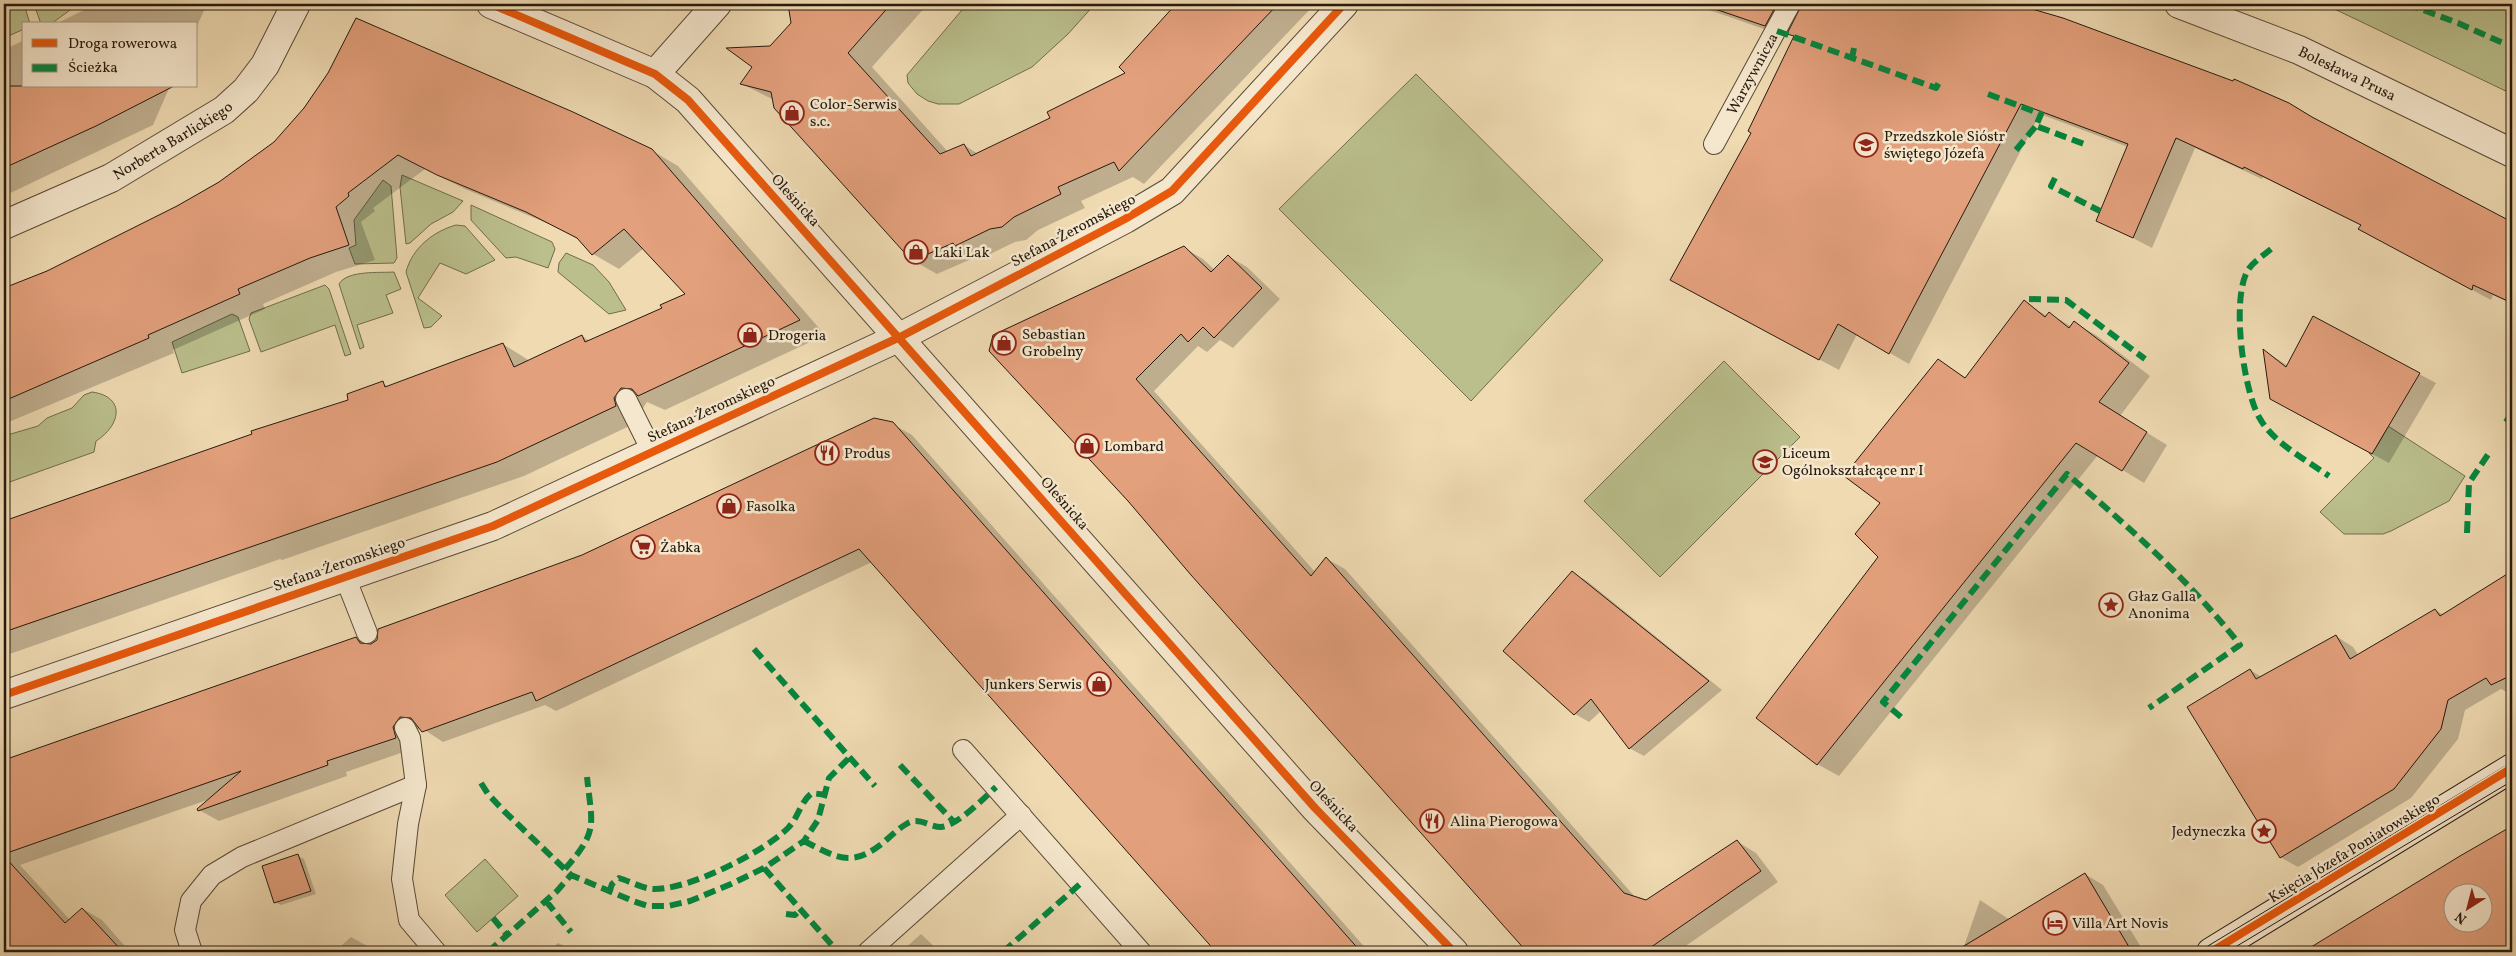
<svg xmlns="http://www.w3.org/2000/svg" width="2516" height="956" font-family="Vollkorn,serif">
<rect width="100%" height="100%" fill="#efdab2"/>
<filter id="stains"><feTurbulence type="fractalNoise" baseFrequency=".004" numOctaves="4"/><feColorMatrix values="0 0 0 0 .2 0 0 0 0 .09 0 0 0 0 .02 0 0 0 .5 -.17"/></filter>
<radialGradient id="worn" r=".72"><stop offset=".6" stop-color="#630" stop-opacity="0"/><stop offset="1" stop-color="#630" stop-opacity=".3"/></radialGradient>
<!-- green -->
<path fill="#babf8c" stroke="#706c4d" d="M4,4H24L30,24H24V29L4,38Z
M34,4H78L51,24H41Z
M967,4H1095L1068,34L1032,67L959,104H938L928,101L917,94L908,83L907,75Z
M2324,4H2512V94Z
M1416,74L1603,260L1471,401L1279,209Z
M402,175L463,201L453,212L431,224L410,243L406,244L400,187Z
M383,180L391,186L397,258L394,263L355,264L349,248L356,245L354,220Z
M471,205L552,242L555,249L548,268L516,257L506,258L471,220Z
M456,225L465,226L495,260L466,274L440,263L418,298L442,316L431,327L424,328L406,272C412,248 434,231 456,225Z
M566,253L593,265L609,282L626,310L609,314L558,272L559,263Z
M394,272L401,289L386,295L393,313L357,325L364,347L360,349L339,284C347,270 380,273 394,272Z
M325,285L329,289L351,354L345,356L335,325L261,352L249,319L251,313Z
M232,314L238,317L250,351L182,373L172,342Z
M1724,361L1800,437L1660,577L1584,501Z
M92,392C127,397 120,426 96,441L94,452L4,484V436L38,426L47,418L72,408L84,395Z
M2388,426L2465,476L2449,501L2391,531L2383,534H2344L2320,512L2374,458L2369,453L2378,444Z
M485,859L518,896L477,932L445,895Z"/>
<!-- shadow -->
<path fill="#0003" fill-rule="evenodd" d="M96,4H207L196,28V24H56Z
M654,4H675L669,11Z
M799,4H928L872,67L948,152L964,145L978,154L1051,119L1128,73L1120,66L1176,4H1315L1144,184L1133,177L1081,201L1085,208L1038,230L1026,240L1015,242L980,259L976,257L937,274L912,260L774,100L742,84L792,23L791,12Z
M1692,4H2012L2022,7L2308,116L2512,223V304L2493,295L2491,300L2379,240L2362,226L2263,177L2262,179L2195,148L2152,248L2098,220L2128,147L2040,114L1909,364L1857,334L1839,370L1690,290L1752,132L1795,37L1789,34L1797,19L1795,18L1784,36Z
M24,40V86H170L153,125L4,196V50Z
M329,74L651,150L678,166L825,335L665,410L647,402L640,413L642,420L524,476L282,560L280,559L4,656V523L350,401L382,383L389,387L503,344L530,361L582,336L590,341L663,309L687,294L644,248L619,269L593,254L580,240L554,226L465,189L425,169L373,208L375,211L361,222L375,260L336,272L263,304L265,309L173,350L174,353L4,424V289L47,272L134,230L219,183L274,143L292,125Z
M1184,248L1203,259L1215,270L1228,256L1247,267L1280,299L1233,348L1220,340L1207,352L1198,346L1154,391L1316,573L1327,559L1345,569L1636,898L1647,901L1738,842L1756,853L1778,882L1677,952H1529L1129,500L990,351Z
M2024,302L2047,316L2049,313L2072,327L2074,323L2096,335L2150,376L2120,416L2167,445L2144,483L2098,455L1839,776L1817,764L1880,557L1881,503L1938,361L1966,378Z
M2265,351L2288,366L2419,374L2436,383L2389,463L2289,409Z
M892,424L912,435L1369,952H1217L872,562L556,711L545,705L443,742L420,727L412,738L415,748L346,772L347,776L219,821L199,810L210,799L20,865L70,920L83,909L102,920L130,952H4V761L356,639L371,645Z
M1573,573L1587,581L1722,690L1644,756L1629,748L1601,711L1589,722L1575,714Z
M2505,577L2512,582V693L2510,694L2501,689L2465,710L2458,739L2411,798L2298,867L2280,857L2250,670L2262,677L2336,636L2353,647L2359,656L2435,610L2444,615Z
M2512,827V952H2309ZM2454,894H2484V924H2454Z
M298,856L304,859L316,894L281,905L275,902Z
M2085,874L2103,885L2144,952H1962L1980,900L2010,920Z
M921,934L940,952H901Z
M351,937L369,947L373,952H334Z
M558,943L564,946L569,952H548Z"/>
<!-- building -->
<path fill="#e3a07c" stroke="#261a0e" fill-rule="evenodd" d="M788,4H891L848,53L940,154L964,144L971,156L1050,118L1047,112L1125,73L1119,67L1176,4H1278L1119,171L1114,162L1058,187L1061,194L1014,217L1002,227L990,229L955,246L953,243L912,261L774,108L771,92L740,84L752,67L726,48L770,46L791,23Z
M1716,4H1777L1765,26L1715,9Z
M1802,4H2015L2063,18L2233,81L2234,79L2289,103L2312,117L2512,222V303L2473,285L2472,290L2358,229L2361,225L2244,167L2243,169L2176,138L2133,238L2096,221L2128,144L2021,104L1889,354L1838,324L1819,360L1670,280L1751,133L1748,131L1794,36L1787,34Z
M356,18L573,112L652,149L800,320L638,396L632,389L621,388L614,398L616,406L497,462L4,632V521L252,434L251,431L348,400L347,394L383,381L385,387L503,343L514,367L582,335L585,342L662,308L660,305L685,294L624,229L592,255L577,238L526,212L437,175L398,155L348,193L349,196L336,207L349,245L310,258L238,289L240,294L148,335L149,338L4,401V288L47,271L177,206L219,182L274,142L304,108L328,73Z
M4,86H174L96,126L4,168Z
M1184,246L1211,272L1228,255L1262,288L1214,338L1203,327L1188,342L1181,334L1136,379L1311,576L1326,557L1624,893L1646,900L1737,840L1761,871L1644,952H1527L1191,575L1128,501L989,351L993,335Z
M2024,300L2045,317L2049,312L2069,328L2074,321L2129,363L2099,402L2147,432L2122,471L2076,443L1817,765L1756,718L1878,557L1855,534L1880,503L1844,476L1938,359L1965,378Z
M2313,316L2420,373L2372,454L2270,399L2263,349L2286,367Z
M874,418L893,422L1361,952H1216L859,549L536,701L532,692L422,732L411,718L400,717L393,727L396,738L327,761L328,765L198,811L197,809L241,771L4,854V760L356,637L360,643L371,644L377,640L378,629L582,555Z
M1572,571L1709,681L1629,749L1591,699L1574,715L1503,651Z
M2512,571V675L2491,685L2486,678L2448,700L2441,729L2394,789L2280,858L2187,707L2250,669L2256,679L2336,635L2350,659L2435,609L2440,616Z
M2512,826V952H2303L2460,856ZM2454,894H2484V924H2454Z
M298,854L311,891L274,903L262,866Z
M4,856L65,923L82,908L123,952H4Z
M2085,873L2132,952H1954Z"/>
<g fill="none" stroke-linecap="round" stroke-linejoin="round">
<!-- lane casing -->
<g stroke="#584a37" stroke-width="22">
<g id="lane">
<path id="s1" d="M1714,144L1790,4"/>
<path d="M626,399L652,451"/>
<path d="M345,577L367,633"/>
<path d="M405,728L410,738L416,785L408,824L402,879L409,920L436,952"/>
<path d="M963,750L1141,952"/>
<path d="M192,952L185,930L191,901L212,875L242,857L416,785"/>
<path d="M868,952L1021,815"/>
</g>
</g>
<!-- street casing -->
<g stroke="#584a37" stroke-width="30">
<g id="street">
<path d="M491,4L655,74L688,100L1315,808L1454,952"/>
<path id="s2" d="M2179,4L2299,50L2512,153"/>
<path d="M655,74L717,4"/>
<path id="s3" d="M4,225L111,178L224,110L246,90L265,65L296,4"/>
<path d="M4,695L493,526L900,337L1125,219L1172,191L1344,4"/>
</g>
</g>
<!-- secondary casing -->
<g stroke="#261a0e" stroke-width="30">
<path id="secondary" d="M2211,952L2512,768"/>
</g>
<!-- lane -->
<use href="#lane" stroke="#f5e7cd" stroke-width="20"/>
<!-- street -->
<use href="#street" stroke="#f5e7cd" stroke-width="28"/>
<!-- secondary -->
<use href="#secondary" stroke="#f5e7cd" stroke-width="28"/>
<!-- tram -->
<path stroke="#261a0e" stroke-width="1" d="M2198,952L2512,762
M2227,952L2512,781"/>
<!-- quiet -->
<path stroke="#00873e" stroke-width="6" stroke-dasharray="12 6" stroke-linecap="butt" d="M2407,4L2458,23L2512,47
M1777,31L1936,88L1941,79
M1852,58L1854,48
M1988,94L2041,114L2036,126L2084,144
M2016,150L2036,126
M2055,178L2051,186L2100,211
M2271,249C2264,255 2253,262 2248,270C2231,298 2243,388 2259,417C2272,442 2306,460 2329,476
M2029,299L2066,300L2145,359
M2506,422L2512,412
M2467,533L2469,483L2489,453
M754,649L875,786
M1901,717L1883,702L2067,474C2129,527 2190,581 2240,645L2149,708
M900,765L954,822
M481,783L488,794L504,811L571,875L633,901L648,906H668L690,901L731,884L764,868L804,841L818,820L829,778L850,757
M804,841C837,858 852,868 884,842C891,836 899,828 908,823C920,817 929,827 941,827C957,826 984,798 996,787
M764,868L838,952
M565,869C599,830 592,826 587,777
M609,893L612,884L619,878C629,881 642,888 652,889C687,891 764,852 788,828C799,817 800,802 812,793L826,795
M546,901L571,932
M786,914L795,915L800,910
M493,918L507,935
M488,952L557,891L571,875
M1003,952L1080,884"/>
<!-- cycleway casing -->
<g stroke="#f5e7cd" stroke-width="11">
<path id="cycleway" d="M491,4L655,74L688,100L1315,808L1454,952
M4,695L493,526L900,337L1125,219L1172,191L1344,4
M2211,952L2512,768"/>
</g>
<!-- cycleway -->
<use href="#cycleway" stroke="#e8590c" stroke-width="8"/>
</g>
<!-- icons -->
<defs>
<g id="shop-ring" transform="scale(1.25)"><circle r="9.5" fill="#f5e7cd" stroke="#8f2418" stroke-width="1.5"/><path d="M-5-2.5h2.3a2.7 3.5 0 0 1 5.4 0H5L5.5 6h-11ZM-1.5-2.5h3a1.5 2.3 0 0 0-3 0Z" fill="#8f2418"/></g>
<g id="school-ring" transform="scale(1.25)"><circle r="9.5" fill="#f5e7cd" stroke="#8f2418" stroke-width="1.5"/><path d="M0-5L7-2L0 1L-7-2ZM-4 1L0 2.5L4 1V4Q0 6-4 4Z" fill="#8f2418"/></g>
<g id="restaurant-ring" transform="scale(1.25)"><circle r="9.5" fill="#f5e7cd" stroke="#8f2418" stroke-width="1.5"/><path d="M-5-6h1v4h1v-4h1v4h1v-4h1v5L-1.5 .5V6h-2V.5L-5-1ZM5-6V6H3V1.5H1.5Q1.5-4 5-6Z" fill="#8f2418"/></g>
<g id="supermarket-ring" transform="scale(1.25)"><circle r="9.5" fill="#f5e7cd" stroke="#8f2418" stroke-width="1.5"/><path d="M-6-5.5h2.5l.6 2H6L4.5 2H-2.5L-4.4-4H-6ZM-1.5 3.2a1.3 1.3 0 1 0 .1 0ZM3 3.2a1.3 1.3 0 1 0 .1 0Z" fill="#8f2418"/></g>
<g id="sight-ring" transform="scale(1.25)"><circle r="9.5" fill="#f5e7cd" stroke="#8f2418" stroke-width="1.5"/><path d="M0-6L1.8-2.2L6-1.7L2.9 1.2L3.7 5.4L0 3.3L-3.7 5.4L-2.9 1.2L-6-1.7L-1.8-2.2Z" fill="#8f2418"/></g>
<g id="hotel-ring" transform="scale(1.25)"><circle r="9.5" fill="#f5e7cd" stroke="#8f2418" stroke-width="1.5"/><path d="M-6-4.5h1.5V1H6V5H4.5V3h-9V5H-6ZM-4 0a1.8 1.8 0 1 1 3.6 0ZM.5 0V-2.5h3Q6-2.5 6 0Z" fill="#8f2418"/></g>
</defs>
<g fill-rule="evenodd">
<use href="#shop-ring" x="792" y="113"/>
<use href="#school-ring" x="1866" y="145"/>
<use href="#shop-ring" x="916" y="252"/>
<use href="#shop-ring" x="750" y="335"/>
<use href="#shop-ring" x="1004" y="343"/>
<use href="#shop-ring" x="1087" y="446"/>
<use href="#restaurant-ring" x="827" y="453"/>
<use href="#school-ring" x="1765" y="462"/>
<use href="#shop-ring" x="729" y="506"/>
<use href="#supermarket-ring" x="643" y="547"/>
<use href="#sight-ring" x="2111" y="605"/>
<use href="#shop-ring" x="1099" y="684"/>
<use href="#restaurant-ring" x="1432" y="821"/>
<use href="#sight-ring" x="2264" y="831"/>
<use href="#hotel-ring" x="2055" y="923"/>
</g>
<g text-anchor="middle" stroke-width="5" stroke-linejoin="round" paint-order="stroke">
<!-- street labels -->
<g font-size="15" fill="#261a0e" stroke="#f5e7cd">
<text dy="5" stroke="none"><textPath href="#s1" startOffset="80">Warzywnicza</textPath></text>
<text dy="5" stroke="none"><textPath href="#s2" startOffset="182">Bolesława Prusa</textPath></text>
<text dy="5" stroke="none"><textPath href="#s3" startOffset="189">Norberta Barlickiego</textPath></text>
<text transform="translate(796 200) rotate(48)" y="5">Oleśnicka</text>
<text transform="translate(1073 230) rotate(-28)" y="5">Stefana Żeromskiego</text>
<text transform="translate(711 409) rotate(-25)" y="5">Stefana Żeromskiego</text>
<text transform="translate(1065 503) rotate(49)" y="5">Oleśnicka</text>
<text transform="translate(339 564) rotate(-19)" y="5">Stefana Żeromskiego</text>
<text transform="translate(1334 806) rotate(47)" y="5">Oleśnicka</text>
<text transform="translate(2354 848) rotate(-31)" y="5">Księcia Józefa Poniatowskiego</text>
</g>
<!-- poi labels -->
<g font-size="15" fill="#261a0e" stroke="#f5e7cd" text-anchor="start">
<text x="810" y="109">Color-Serwis<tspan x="810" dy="17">s.c.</tspan></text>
<text x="1884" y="141">Przedszkole Sióstr<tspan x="1884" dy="17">świętego Józefa</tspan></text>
<text x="934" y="257">Laki Lak</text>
<text x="1022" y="339">Sebastian<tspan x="1022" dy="17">Grobelny</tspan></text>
<text x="768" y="340">Drogeria</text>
<text x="1104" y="451">Lombard</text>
<text x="844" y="458">Produs</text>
<text x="1782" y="458">Liceum<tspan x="1782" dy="17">Ogólnokształcące nr I</tspan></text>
<text x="746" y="511">Fasolka</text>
<text x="660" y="552">Żabka</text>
<text x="2128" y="601">Głaz Galla<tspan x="2128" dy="17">Anonima</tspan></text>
<text x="1082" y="689" text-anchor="end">Junkers Serwis</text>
<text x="1450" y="826">Alina Pierogowa</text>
<text x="2246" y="836" text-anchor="end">Jedyneczka</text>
<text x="2072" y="928">Villa Art Novis</text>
</g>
</g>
<!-- margin -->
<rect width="2516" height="956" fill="none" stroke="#efdab2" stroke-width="20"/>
<rect x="5" y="5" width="2506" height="946" fill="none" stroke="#261a0e" stroke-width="2.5"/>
<rect x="10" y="10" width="2496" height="936" fill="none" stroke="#261a0e"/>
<!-- legend -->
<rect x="22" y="22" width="175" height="65" fill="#f5e7cd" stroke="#a29581"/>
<rect x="32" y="39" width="25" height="8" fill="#e8590c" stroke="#a29581"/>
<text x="68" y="48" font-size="15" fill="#261a0e">Droga rowerowa</text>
<rect x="32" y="64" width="25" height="8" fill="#00873e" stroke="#a29581"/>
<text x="68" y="72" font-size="15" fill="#261a0e">Ścieżka</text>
<!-- north arrow -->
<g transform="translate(2468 908) rotate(216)"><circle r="24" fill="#f5e7cd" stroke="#a29581"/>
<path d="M0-4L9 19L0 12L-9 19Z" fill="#8f2418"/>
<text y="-8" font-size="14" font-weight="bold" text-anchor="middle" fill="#261a0e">N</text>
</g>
<rect width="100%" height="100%" filter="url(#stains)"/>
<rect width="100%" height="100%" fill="url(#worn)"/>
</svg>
